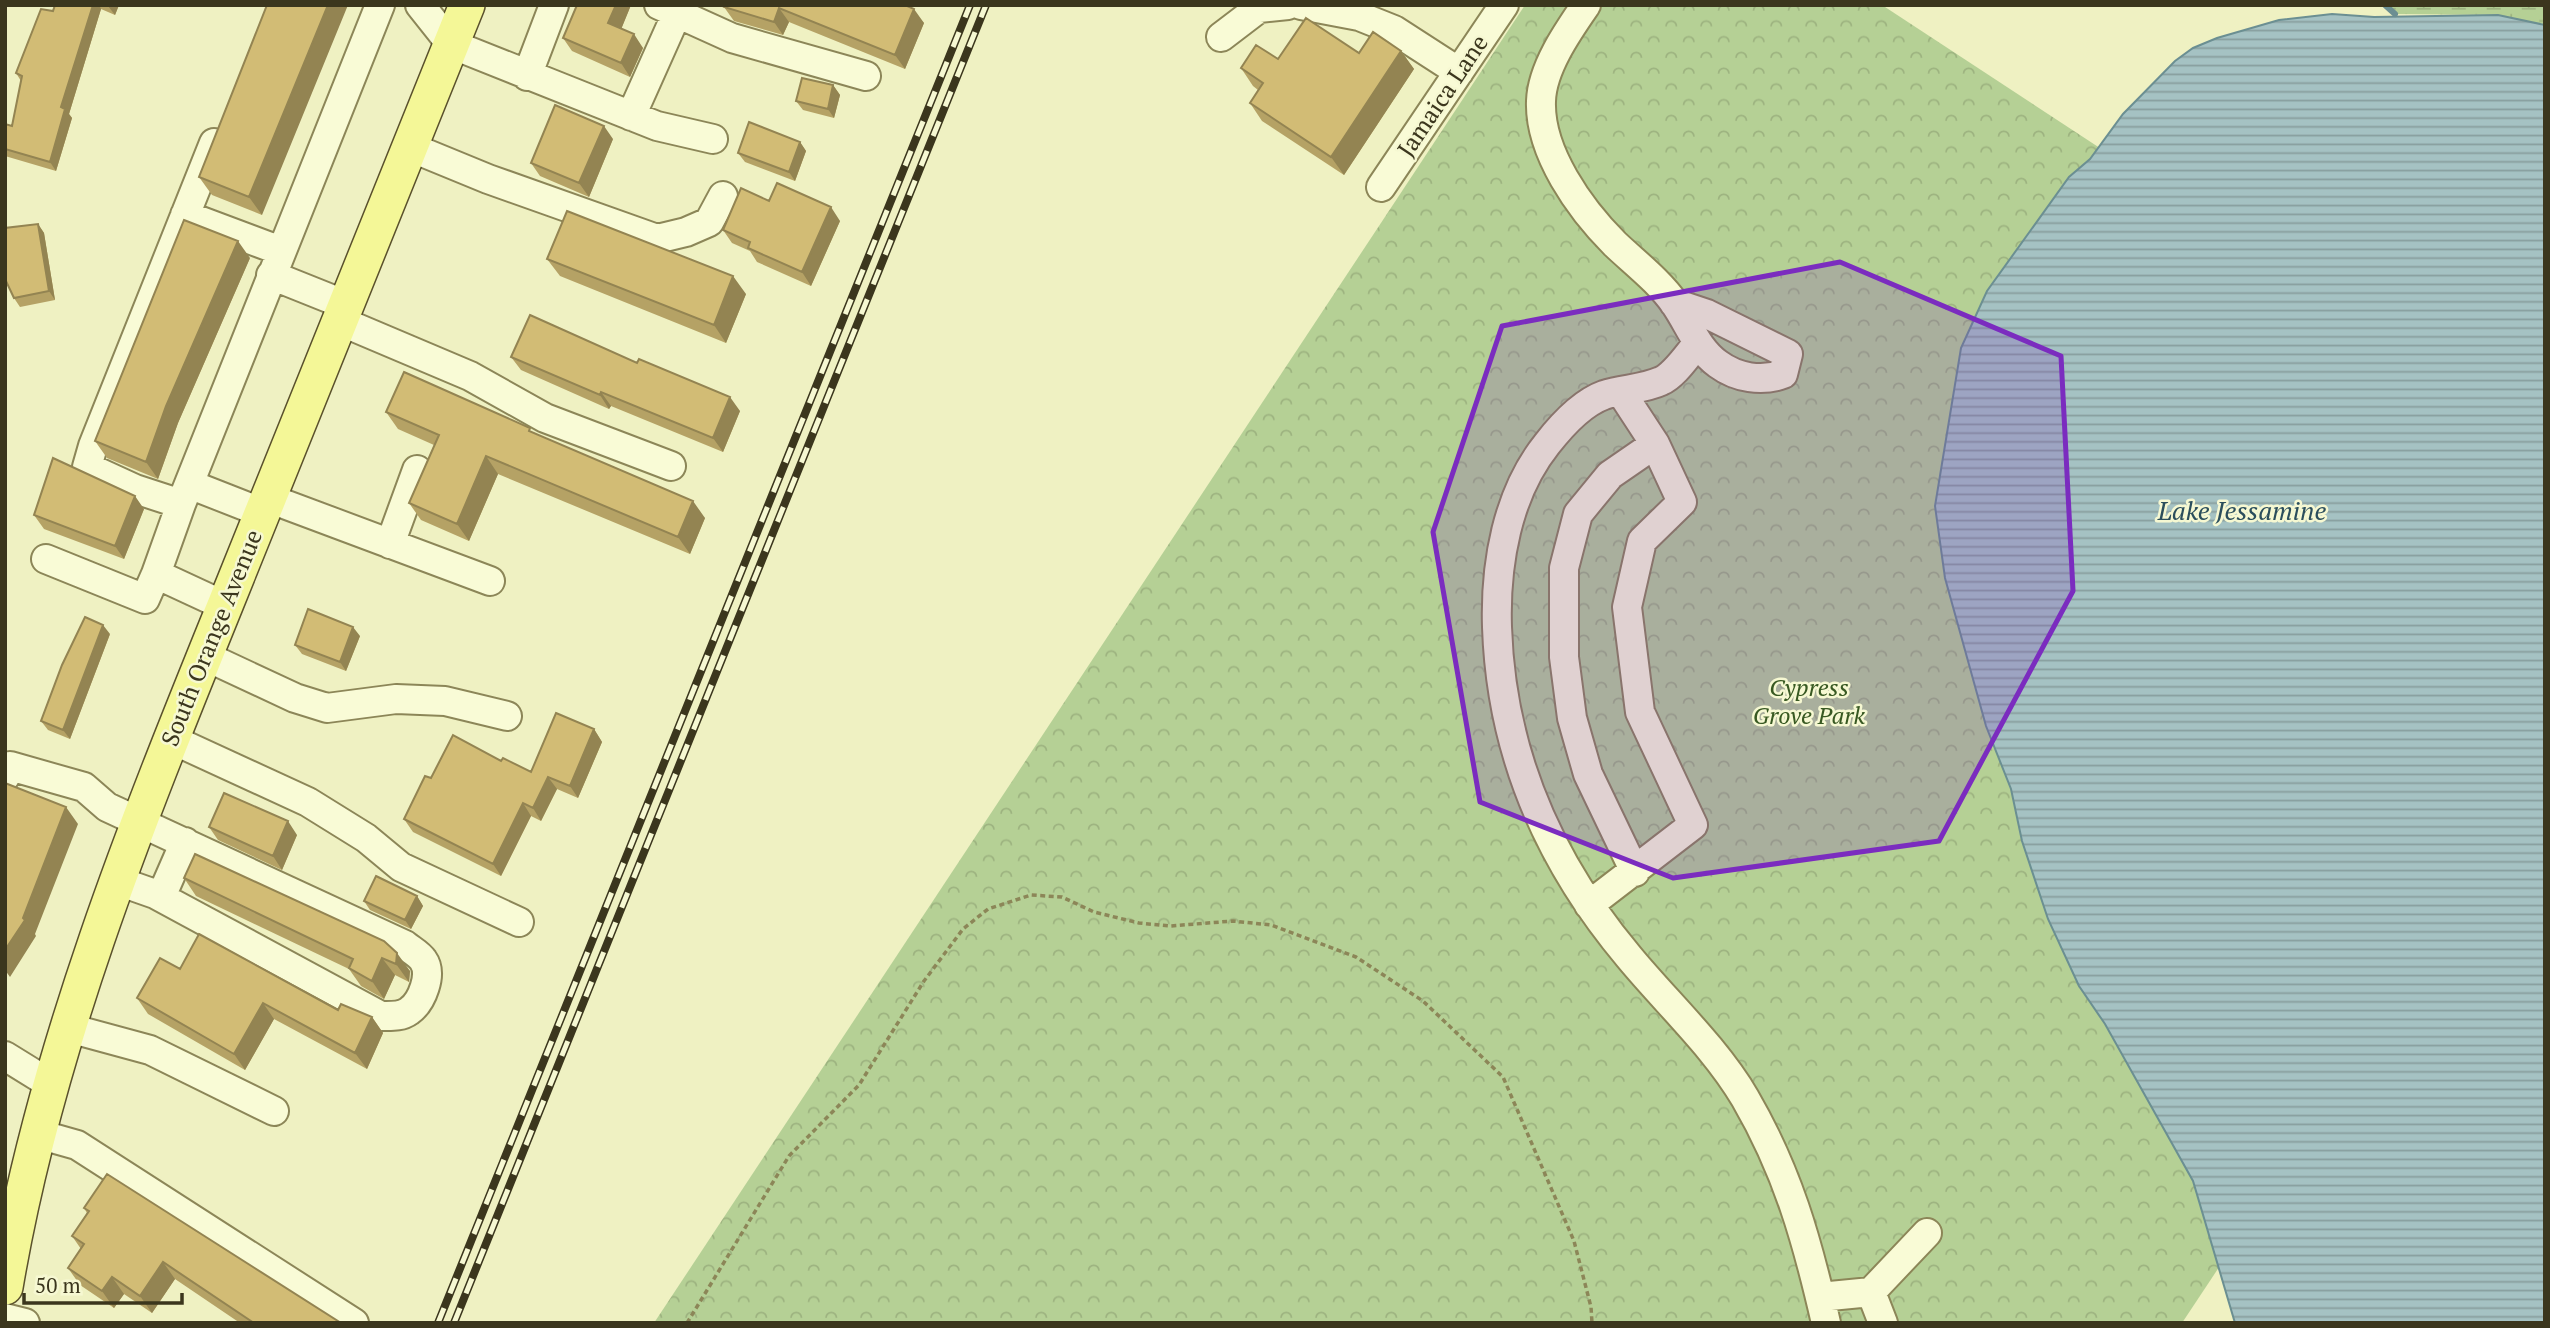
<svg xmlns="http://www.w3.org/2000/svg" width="2550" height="1328" font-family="'PT Serif',serif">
<defs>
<pattern id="wetland-marsh" width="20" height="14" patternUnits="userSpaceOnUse" patternTransform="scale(1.75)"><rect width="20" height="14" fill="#b5d095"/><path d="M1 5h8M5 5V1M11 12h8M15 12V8" fill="none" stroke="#9db380"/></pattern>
<pattern id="park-crowns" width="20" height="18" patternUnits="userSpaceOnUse" patternTransform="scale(1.75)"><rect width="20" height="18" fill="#b5d095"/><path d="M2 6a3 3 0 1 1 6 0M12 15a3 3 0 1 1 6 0" fill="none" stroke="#9db380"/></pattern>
<pattern id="water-rules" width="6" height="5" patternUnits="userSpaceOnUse" patternTransform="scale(1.75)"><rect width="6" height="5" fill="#a5c2c3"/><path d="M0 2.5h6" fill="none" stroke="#889e9e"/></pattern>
</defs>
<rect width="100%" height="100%" fill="#eff1c2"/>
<!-- wetland -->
<path fill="url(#wetland-marsh)" d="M2385,5H2545V25L2498,15L2395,14Z"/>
<!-- park -->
<path fill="url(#park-crowns)" d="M1525,5H1882L2545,440V776L2182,1323H654Z"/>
<!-- water -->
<path fill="url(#water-rules)" stroke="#6b8f92" stroke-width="2" d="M2332,14L2374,17L2498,15L2545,25V1323H2235L2193,1181L2105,1024L2079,986L2048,919L2022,841L2011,789L1986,726L1945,578L1935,506L1961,348L1987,291L2069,177L2090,159L2123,114L2175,61L2193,48L2217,38L2279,20Z"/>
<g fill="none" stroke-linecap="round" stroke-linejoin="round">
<!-- stream -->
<path stroke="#6b8f92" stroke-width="6" d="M2385,5L2395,14"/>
<!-- minor casing -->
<g stroke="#8c8658" stroke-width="32">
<path id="minor" d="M420,5L451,44L657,126L713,139
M659,5L732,38L866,76
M1301,5L1359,16L1394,30L1459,72
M1586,5C1568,31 1542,68 1541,101C1539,152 1580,209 1615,244C1635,263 1659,281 1675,304C1689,324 1697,349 1718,364C1737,378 1762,382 1783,374L1788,354L1707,314L1674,303
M1221,37L1259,8L1288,5
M527,76L554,5
M631,116L677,13
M214,143L93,446L87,467L135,489L181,504L380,5
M410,147L488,179L657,239L686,232L709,222L723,196
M1381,187L1504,5
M185,215L281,251
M271,275L346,305
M340,321L470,376L545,418L671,466
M1698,343C1688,354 1675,375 1661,381C1644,389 1622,389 1604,395C1582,403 1561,426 1547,444C1507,494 1495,564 1497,627C1501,752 1549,862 1629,957C1667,1003 1715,1047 1745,1098C1788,1172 1807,1240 1826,1323
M189,484L263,513
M268,498L490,581
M181,504L156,574L225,606
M390,544L417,470
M46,559L145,599L156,574
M205,656L295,698L327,708L396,699L445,701L507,716
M171,739L308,802L366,838L401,867L519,922
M5,777L10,766L84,787L107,807L405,945C411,950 419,954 423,960C433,974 422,1002 409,1011C401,1017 391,1016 381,1016L155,894L118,881
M1635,872L1588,774L1572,718L1564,657V568L1578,514L1610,475L1655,444
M161,897L185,842
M1589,905L1693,825L1640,712L1627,607L1642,541L1682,502L1655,444L1621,392
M69,1028L150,1050L274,1111
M5,1056L52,1085
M38,1134L77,1145L354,1323
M1820,1297L1871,1292
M5,1318L25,1323
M1883,1323L1871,1292L1927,1233"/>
</g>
<!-- major casing -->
<g stroke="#5a512c" stroke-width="38">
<path id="major" d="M5,1287C45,1050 136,825 226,603C307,404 388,205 467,5"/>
</g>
<!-- path -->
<path stroke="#8c8658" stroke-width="3.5" stroke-dasharray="5 3.5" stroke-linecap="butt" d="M687,1323L789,1156L859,1085L924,981L963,929L988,909L1031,895L1062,897L1094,912L1139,923L1170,926L1233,921L1271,925L1356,957L1423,1001L1503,1077L1574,1241L1591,1307L1592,1323"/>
<!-- minor -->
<use href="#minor" stroke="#f9fbd6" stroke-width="28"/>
<!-- major -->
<use href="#major" stroke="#f4f797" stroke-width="35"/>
<!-- rail casing -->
<g stroke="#3b361d" stroke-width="8">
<path id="rail" d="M438,1323L970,5
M454,1323L986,5"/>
</g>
<!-- rail -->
<use href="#rail" stroke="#f6f8d2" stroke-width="5" stroke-dasharray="16" stroke-linecap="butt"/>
</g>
<!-- wall -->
<path fill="#b5a265" d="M55,5H119L115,15L101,9L69,114L72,118L56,171L5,156V124L12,126L21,81L16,73L53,11Z
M267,5L262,215L212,195L199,177Z
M577,5H631L621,29L643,48L630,77L572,51L563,38Z
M905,5L924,23L905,69L789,22L783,35L734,21L724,7Z
M1401,51L1414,69L1344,175L1262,121L1250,103L1258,90L1253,86L1241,68L1278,59L1359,53Z
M833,85L840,95L834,118L803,110L796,101Z
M613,139L589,197L540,176L531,163Z
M800,142L806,151L795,181L745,162L738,153Z
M769,201L840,221L811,286L757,262L750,251L732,243L723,230Z
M38,224L44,233L55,300L20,307L14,298Z
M250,258L178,423L158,479L107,458L95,441Z
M547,259L746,294L726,343L560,276Z
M511,357L740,411L723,452L611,406L609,409L521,370Z
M386,412L533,432L705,518L690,554L498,474L469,541L421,520L409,503L434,445L398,429Z
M144,509L124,559L44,529L34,515Z
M110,634L70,739L48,730L41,721Z
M360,636L346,671L302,654L295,645Z
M594,729L602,742L578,798L557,789L541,821L531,816L501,876L413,832L404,819L431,778L501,761L531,772Z
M209,827L297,835L282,870L218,840Z
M195,854L410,971L409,982L395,975L384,999L361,986L349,969L196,896L184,878Z
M417,896L423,906L411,929L370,910L364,901Z
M180,969L338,1010L372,1017L383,1033L367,1069L274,1019L245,1070L148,1014L137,998Z
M84,1208L341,1323H240L175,1279L152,1313L124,1294L114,1308L80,1285L68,1268L81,1249L72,1236L87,1213Z"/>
<!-- shaded-wall -->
<path fill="#938452" d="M93,5H99L101,9L69,114L72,118L56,171L50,162L61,107Z
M109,5H119L115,15L108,6Z
M328,5H348L262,215L249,197Z
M616,5H631L618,37L608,23Z
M779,8L789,22L783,35L774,22Z
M914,9L924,23L905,69L895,55Z
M634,34L643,48L630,77L621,63Z
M1401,51L1414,69L1344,175L1331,157Z
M833,85L840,95L834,118L828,109Z
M604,126L613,139L589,197L579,183Z
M800,142L806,151L795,181L789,172Z
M831,207L840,221L811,286L802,272Z
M38,224L44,233L55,300L49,291Z
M238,241L250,258L178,423L158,479L146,462L166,406Z
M733,276L746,294L726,343L714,325Z
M601,392L611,406L609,409L600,395Z
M730,397L740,411L723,452L713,438Z
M486,456L498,474L469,541L457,524Z
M135,496L144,509L124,559L115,546Z
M693,501L705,518L690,554L678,537Z
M103,625L110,634L70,739L63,730Z
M353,627L360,636L346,671L340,662Z
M594,729L602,742L578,798L570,786Z
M548,777L557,789L541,821L533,808Z
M523,803L531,816L501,876L493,864Z
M66,807L78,824L35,934L36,936L10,977L5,970V950L23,918Z
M288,821L297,835L282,870L273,856Z
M417,896L423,906L411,929L405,920Z
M397,953L410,971L409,982L396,964Z
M382,958L395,975L384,999L372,981Z
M263,1003L274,1019L245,1070L234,1054Z
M372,1017L383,1033L367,1069L355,1053Z
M163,1262L175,1279L152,1313L140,1296Z
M112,1277L124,1294L114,1308L102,1291Z"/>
<!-- building -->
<path fill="#d2bc75" stroke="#938452" stroke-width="2" d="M55,5H93L61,107L65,109L50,162L5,149V124L12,126L22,76L16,73L41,9L53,11Z
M267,5H328L249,197L199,177Z
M577,5H616L608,23L634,34L621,63L563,38Z
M725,5H905L914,9L895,55L779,8L774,22L724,7Z
M1306,18L1359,53L1373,32L1401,51L1331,157L1250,103L1263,83L1241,68L1256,45L1278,59Z
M802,78L833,85L828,109L796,101Z
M555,105L604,126L579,183L531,163Z
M749,122L800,142L789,172L738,153Z
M777,183L831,207L802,272L748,248L750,242L723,230L741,188L769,201Z
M567,211L733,276L714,325L547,259Z
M184,220L238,241L166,406L146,462L95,441Z
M38,224L49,291L14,298L5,279V228Z
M530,315L637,363L639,359L730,397L713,438L601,392L600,395L511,357Z
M404,372L530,428L529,431L693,501L678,537L486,456L457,524L409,503L439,435L386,412Z
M53,458L135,496L115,546L34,515Z
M308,609L353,627L340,662L295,645Z
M85,617L103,625L63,730L41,721L62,665Z
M556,713L594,729L570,786L548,777L533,808L523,803L493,864L404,819L425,776L431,778L453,735L501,761L503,758L531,772Z
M5,783L66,807L23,918L25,920L5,950Z
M224,793L288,821L273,856L209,827Z
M195,854L384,941L397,953L396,964L382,958L372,981L349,968L353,959L184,878Z
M376,876L417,896L405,920L364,901Z
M199,934L338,1010L341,1004L372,1017L355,1053L263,1003L234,1054L137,998L160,958L180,969Z
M107,1174L341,1323H254L163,1262L140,1296L112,1277L102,1291L68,1268L84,1244L72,1236L89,1211L84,1208Z"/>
<!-- marked area -->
<path fill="#7b2cbf" fill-opacity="0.2" stroke="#7b2cbf" stroke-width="5" stroke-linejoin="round" d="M1840,262L2061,356L2073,591L1939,841L1673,878L1480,802L1433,532L1502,326Z"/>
<g text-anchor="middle" stroke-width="5" stroke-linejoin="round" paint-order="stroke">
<!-- street labels -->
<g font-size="24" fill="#3b361d" stroke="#f6f8d2">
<text transform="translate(1443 96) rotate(-56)" y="8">Jamaica Lane</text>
<text transform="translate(212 638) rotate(-68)" y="8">South Orange Avenue</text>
</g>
<!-- park labels -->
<g font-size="24" font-style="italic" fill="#385922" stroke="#f6f8d2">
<text x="1809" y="696">Cypress<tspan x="1809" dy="28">Grove Park</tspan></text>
</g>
<!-- water labels -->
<g font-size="26" font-style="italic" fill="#2b4e5c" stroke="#f6f8d2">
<text x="2242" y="520">Lake Jessamine</text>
</g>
</g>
<!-- border -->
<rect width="2550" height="1328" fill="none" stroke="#3b361d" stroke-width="14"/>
<!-- scale -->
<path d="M24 1293v10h158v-10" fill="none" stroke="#3b361d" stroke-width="3.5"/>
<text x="35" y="1293" font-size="21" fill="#3b361d" stroke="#f6f8d2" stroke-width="5" paint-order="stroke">50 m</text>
</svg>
